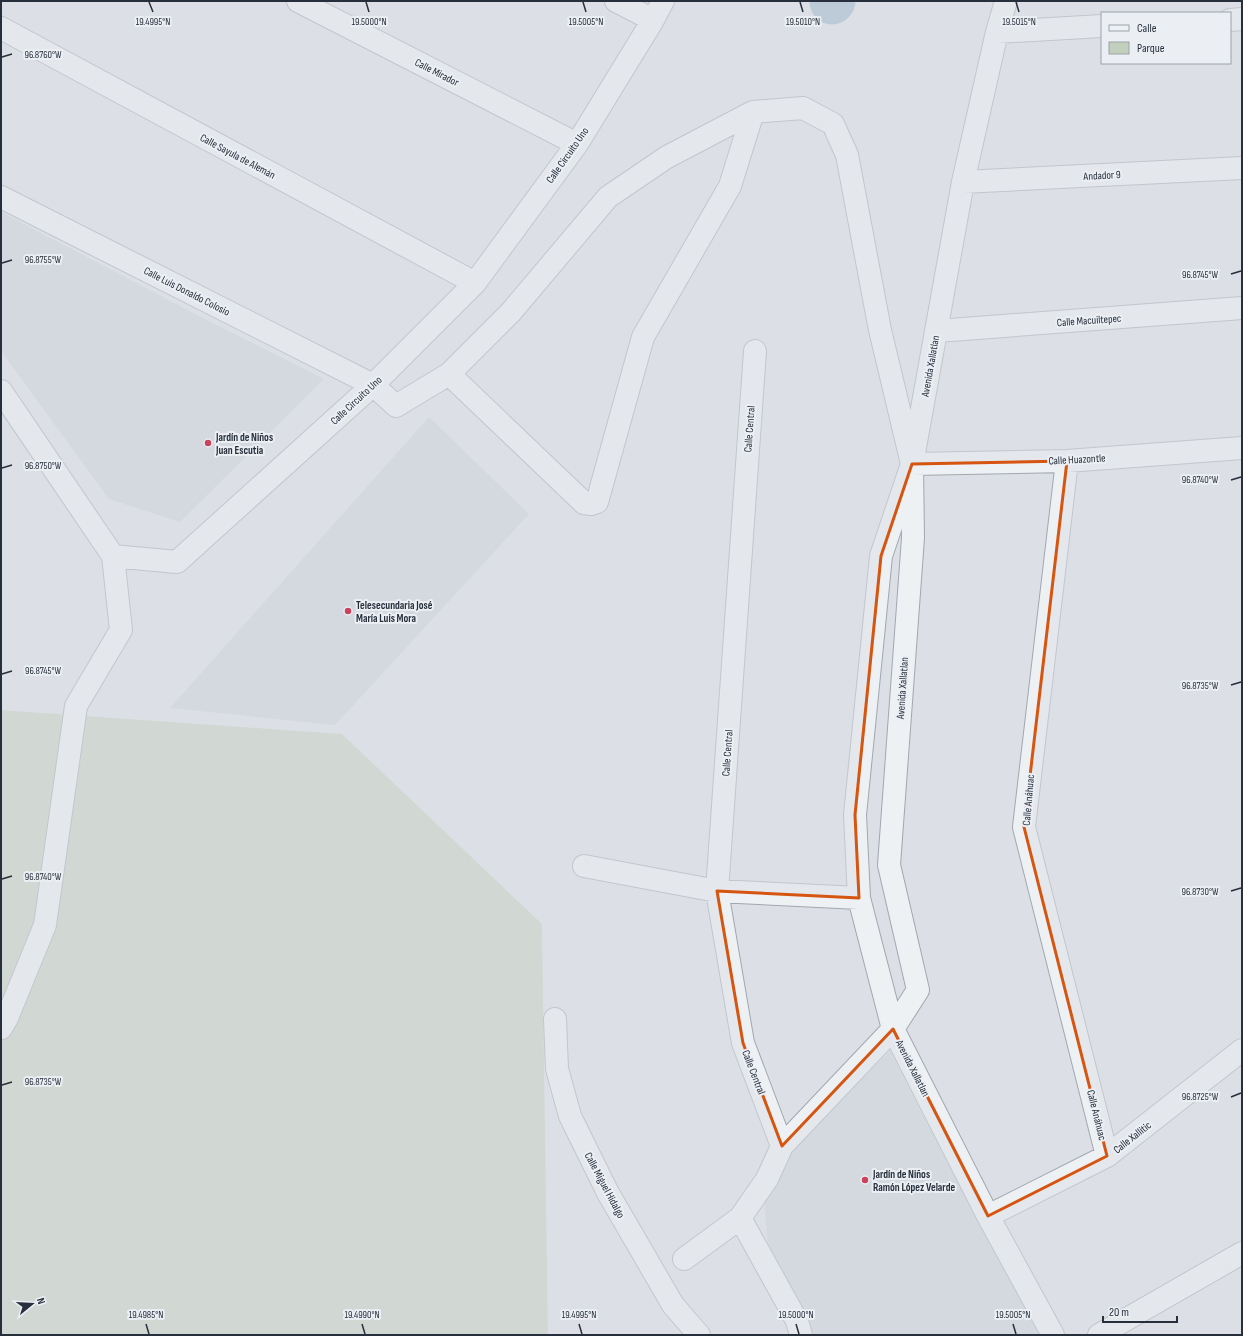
<svg xmlns="http://www.w3.org/2000/svg" width="1243" height="1336" font-family="'Sofia Sans Condensed',sans-serif">
<rect width="100%" height="100%" fill="#dce0e6"/>
<!-- built -->
<path fill="#cacfd7" d="M1,212L203,318L324,379L180,522L109,499L1,351Z
M429,417L529,514L335,725L170,708Z
M890,1051L983,1232L1040,1335H810L768,1246L764,1201L782,1159Z"/>
<!-- green -->
<path fill="#c3cfbd" d="M1,710L342,734L542,924L548,1335H1Z"/>
<g fill="none" stroke-linecap="round" stroke-linejoin="round">
<!-- river -->
<path stroke="#97afc5" stroke-width="45" d="M832,2L833,1"/>
<!-- minor casing -->
<g stroke="#a2a7af" stroke-width="24">
<path id="minor" d="M298,1L577,144
M616,1L653,20
M1006,1L997,32L963,182L912,464L913,538L889,865L918,990L893,1029L988,1216L1053,1335
M1230,20L1242,19
M1,28L475,283
M997,32L1102,26
M963,182L1242,168
M1,197L373,385L396,406L449,374L511,312L608,197L667,157L753,112L803,108L833,124L847,155L880,330L912,464L881,556L855,815L859,898L893,1029L782,1146L767,1179L740,1218L797,1321L801,1335
M937,331L1242,308
M755,351L717,891L743,1043L782,1146
M449,374L584,503L591,504L597,502L643,337L730,186L753,112
M1,391L113,556L177,562L373,385L475,283L577,144L653,20L663,1
M1067,461L1024,827L1107,1156
M912,464L1067,461L1242,448
M584,866L717,891L859,898
M555,1019L557,1069L570,1116L608,1193L673,1305L699,1335
M1,1028L7,1018L45,925L76,706L121,630L113,556
M988,1216L1107,1156L1242,1050
M684,1259L740,1218
M1099,1335L1242,1253"/>
</g>
<!-- minor -->
<use href="#minor" stroke="#eef1f4" stroke-width="22"/>
</g>
<!-- marked area -->
<path d="M0 0H1243V1336H0ZM1067,461L1024,827L1107,1156L988,1216L893,1029L782,1146L743,1043L717,891L859,898L855,815L881,556L912,464Z" fill="#dce0e6" fill-opacity=".55" fill-rule="evenodd"/>
<path fill="none" stroke="#d55511" stroke-width="3" stroke-linejoin="round" d="M1067,461L1024,827L1107,1156L988,1216L893,1029L782,1146L743,1043L717,891L859,898L855,815L881,556L912,464Z"/>
<!-- ticks -->
<path fill="none" stroke="#262f3b" stroke-width="1.5" d="M149,2L153,12M366,2L369,12M583,2L586,12M800,2L803,12M1016,2L1019,12M2,57L12,54M2,263L12,260M1231,274L1241,271M2,468L12,465M1231,480L1241,477M2,674L12,671M1231,685L1241,682M2,879L12,876M1231,891L1241,888M2,1085L12,1082M1231,1097L1241,1093M146,1324L149,1334M362,1324L365,1334M579,1324L582,1334M796,1324L799,1334M1013,1324L1016,1334"/>
<!-- markers -->
<g fill="#ca425c" stroke="#ebeff4" stroke-width="1.5">
<circle cx="208" cy="443" r="4"/>
<circle cx="348" cy="611" r="4"/>
<circle cx="865" cy="1180" r="4"/>
</g>
<g text-anchor="middle" stroke-width="4" stroke-linejoin="round" paint-order="stroke">
<!-- street labels -->
<g font-size="11" fill="#262f3b" stroke="#ebeff4">
<text transform="translate(437 72) rotate(27)" y="4">Calle Mirador</text>
<text transform="translate(567 155) rotate(-55)" y="4">Calle Circuito Uno</text>
<text transform="translate(238 156) rotate(28)" y="4">Calle Sayula de Alemán</text>
<text transform="translate(1102 175) rotate(-3)" y="4">Andador 9</text>
<text transform="translate(187 291) rotate(27)" y="4">Calle Luis Donaldo Colosio</text>
<text transform="translate(1089 320) rotate(-4)" y="4">Calle Macuiltepec</text>
<text transform="translate(930 366) rotate(-80)" y="4">Avenida Xallatlan</text>
<text transform="translate(356 400) rotate(-43)" y="4">Calle Circuito Uno</text>
<text transform="translate(749 429) rotate(-86)" y="4">Calle Central</text>
<text transform="translate(1077 459) rotate(-3)" y="4">Calle Huazontle</text>
<text transform="translate(902 688) rotate(-86)" y="4">Avenida Xallatlan</text>
<text transform="translate(727 753) rotate(-86)" y="4">Calle Central</text>
<text transform="translate(1028 800) rotate(-85)" y="4">Calle Anáhuac</text>
<text transform="translate(913 1068) rotate(63)" y="4">Avenida Xallatlan</text>
<text transform="translate(754 1072) rotate(69)" y="4">Calle Central</text>
<text transform="translate(1097 1115) rotate(76)" y="4">Calle Anáhuac</text>
<text transform="translate(1132 1137) rotate(-38)" y="4">Calle Xallitic</text>
<text transform="translate(605 1185) rotate(62)" y="4">Calle Miguel Hidalgo</text>
</g>
<!-- poi labels -->
<g font-size="11" font-weight="bold" fill="#262f3b" stroke="#ebeff4" text-anchor="start">
<text x="216" y="441">Jardín de Niños<tspan x="216" dy="13">Juan Escutia</tspan></text>
<text x="356" y="609">Telesecundaria José<tspan x="356" dy="13">María Luis Mora</tspan></text>
<text x="873" y="1178">Jardín de Niños<tspan x="873" dy="13">Ramón López Velarde</tspan></text>
</g>
</g>
<g font-size="10" text-anchor="middle" fill="#262f3b" stroke="#ebeff4" stroke-width="4" stroke-linejoin="round" paint-order="stroke">
<text x="153" y="25">19.4995°N</text>
<text x="369" y="25">19.5000°N</text>
<text x="586" y="25">19.5005°N</text>
<text x="803" y="25">19.5010°N</text>
<text x="1019" y="25">19.5015°N</text>
<text x="43" y="58">96.8760°W</text>
<text x="43" y="263">96.8755°W</text>
<text x="1200" y="278">96.8745°W</text>
<text x="43" y="469">96.8750°W</text>
<text x="1200" y="483">96.8740°W</text>
<text x="43" y="674">96.8745°W</text>
<text x="1200" y="689">96.8735°W</text>
<text x="43" y="880">96.8740°W</text>
<text x="1200" y="895">96.8730°W</text>
<text x="43" y="1085">96.8735°W</text>
<text x="1200" y="1100">96.8725°W</text>
<text x="146" y="1318">19.4985°N</text>
<text x="362" y="1318">19.4990°N</text>
<text x="579" y="1318">19.4995°N</text>
<text x="796" y="1318">19.5000°N</text>
<text x="1013" y="1318">19.5005°N</text>
</g>
<!-- border -->
<rect width="1243" height="1336" fill="none" stroke="#262f3b" stroke-width="4"/>
<!-- legend -->
<rect x="1101" y="12" width="130" height="52" fill="#ebeff4" stroke="#9ca2aa"/>
<rect x="1109" y="25" width="20" height="6" fill="#eef1f4" stroke="#9ca2aa"/>
<text x="1137" y="32" font-size="12" fill="#262f3b">Calle</text>
<rect x="1109" y="42" width="20" height="12" fill="#c3cfbd" stroke="#9ca2aa"/>
<text x="1137" y="52" font-size="12" fill="#262f3b">Parque</text>
<!-- north arrow -->
<g transform="translate(32 1304) rotate(72)" stroke="#ebeff4" stroke-width="3" paint-order="stroke">
<path d="M0-3L7 15L0 10L-7 15Z" fill="#262f3b"/>
<text y="-6" font-size="11" font-weight="bold" text-anchor="middle" fill="#262f3b">N</text>
</g>
<!-- scale -->
<path d="M1103 1316v6h74v-6" fill="none" stroke="#262f3b" stroke-width="2"/>
<text x="1109" y="1316" font-size="12" fill="#262f3b" stroke="#ebeff4" stroke-width="3" paint-order="stroke">20 m</text>
</svg>
